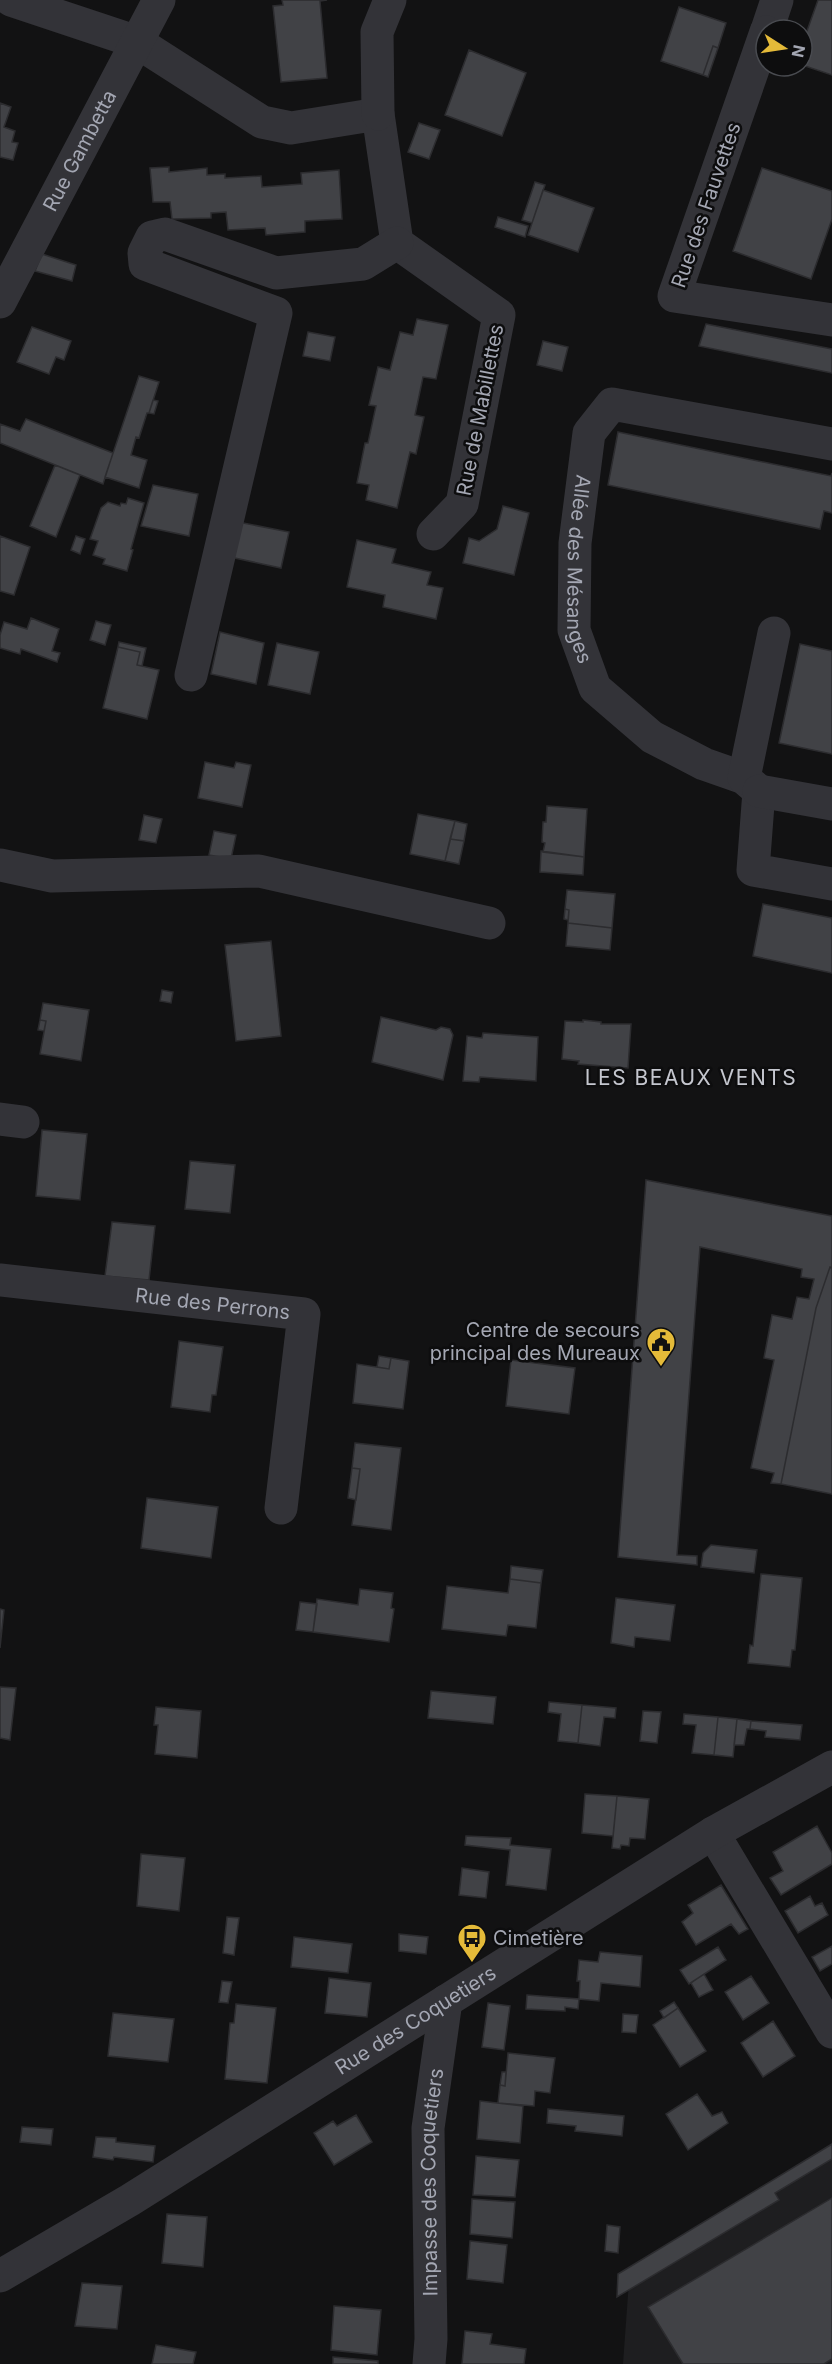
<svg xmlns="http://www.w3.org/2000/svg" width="832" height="2364" font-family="Inter,sans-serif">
<rect width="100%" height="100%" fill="#121213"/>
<!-- built -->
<path fill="#1e1e20" d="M832,2150V2364H623L629,2281Z"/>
<!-- building -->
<path fill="#414246" stroke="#2c2c2f" stroke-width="1.5" d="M282,0H327L320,1L327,78L281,82L273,6L283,5Z
M818,0H832V75L802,65V45Z
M679,7L726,23L718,48L713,46L703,75L661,61Z
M713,46L718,48L708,77L703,75Z
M469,50L526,73L502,136L445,115Z
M0,103L11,107L4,127L15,131L12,142L18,143L13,160L0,157Z
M419,123L440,130L429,159L408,152Z
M169,167V172L207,168V175L225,174V178L261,176L262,187L302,184L301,173L339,170L342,219L305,221V232L266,235L265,228L228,230L226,212L211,213V218L172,219L170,202H153L150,168Z
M762,168L832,191V219L811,279L733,251Z
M535,182L545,185L532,223L522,220Z
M543,190L594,208L578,252L528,235Z
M498,217L528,226L525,237L495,227Z
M42,254L76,265L72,281L35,271Z
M417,319L448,325L436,379L423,377L415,415L424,417L416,454L410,452L397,508L366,500L369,485L357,483L365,443H368L376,406L369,405L378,367L390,370L400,332L413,335Z
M706,324L832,349V373L699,346Z
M32,327L71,341L64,360L56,357L49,374L17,362Z
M308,332L335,337L330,361L303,356Z
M543,341L568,347L562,371L537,365Z
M139,376L159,382L149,413H147L139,438L136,437L131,455L147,460L139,488L105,477Z
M153,400L158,401L154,414L149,413Z
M26,419L113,453L103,484L0,443V424L20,431Z
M618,432L831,476L832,473V513L824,511L820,529L608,485Z
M55,465L80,475L56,537L30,526Z
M153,485L198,494L189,536L141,526Z
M128,498L144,503L131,549L133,550L127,571L103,564L105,559L93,555L98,541L90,539L101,508L108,502L120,506L121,503L126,504Z
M503,506L529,513L514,575L463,563L469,538L479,541L497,529Z
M238,522L289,532L281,568L230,557Z
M0,536L30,547L14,595L0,591Z
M76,536L85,539L80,554L71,550Z
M357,540L396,549L392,563L431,572L427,585L443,588L436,619L383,607L385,595L347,587Z
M31,618L59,629L52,651L60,653L57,662L21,649L20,654L0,648V635L4,622L27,629Z
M96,621L111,625L105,645L90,640Z
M220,632L264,643L256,684L211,674Z
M119,642L146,648L142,666L137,665L140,652L118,647Z
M277,643L319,652L310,694L268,685Z
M800,644L832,651V754L779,743Z
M118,647L140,652L137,665L159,670L147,719L103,708Z
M205,762L234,768L236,762L251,765L242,807L198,798Z
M547,806L587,809L584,857L543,852L545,843L542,842L543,822H546Z
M418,814L455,821L445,861L410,854Z
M144,815L162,819L156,843L139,840Z
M455,821L467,824L464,841L450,839Z
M214,831L236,835L231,859L209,855Z
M450,839L464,841L459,864L445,861Z
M541,851L584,857L583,875L540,872Z
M567,890L615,894L612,928L568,923L569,910L565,909Z
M763,904L832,918V973L753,956Z
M565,909L569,910L568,920L564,919Z
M568,923L612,928L610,950L566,946Z
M271,941L281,1036L236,1041L225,945Z
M162,990L173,992L171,1003L160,1001Z
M43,1003L89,1010L81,1061L40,1054L46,1021L40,1020Z
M381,1017L436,1030L441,1027L450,1029L453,1035L443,1080L372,1062Z
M40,1020L46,1021L44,1031L38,1030Z
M583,1020L601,1022V1024H631L628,1068L578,1064L579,1061L562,1059L565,1021L583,1022Z
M483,1033L538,1037L536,1081L480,1077L479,1082L463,1081L467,1036L482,1038Z
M42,1130L87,1134L80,1200L36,1196Z
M190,1161L235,1165L230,1213L185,1209Z
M646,1180L832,1216V1268L830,1267L816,1308L781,1484L771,1483L774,1473L751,1468L774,1360L764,1358L772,1315L792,1319L797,1297L809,1299L814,1279L801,1277L802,1269L700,1247L677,1555L697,1556V1565L618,1557Z
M112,1222L155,1226L149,1280L105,1276Z
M830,1267L832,1268V1494L781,1484L816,1308Z
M179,1341L223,1347L216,1395H212L210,1412L171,1407Z
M379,1356L391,1358L389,1369L377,1367Z
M391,1358L409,1361L403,1409L353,1403L357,1364L389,1369Z
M511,1360L575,1368L569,1414L506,1406Z
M355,1443L401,1448L391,1530L352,1525L360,1469L352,1468Z
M352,1468L360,1469L356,1500L348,1498Z
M147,1498L218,1507L211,1558L141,1548Z
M711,1545L757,1550L754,1573L701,1567L703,1553Z
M511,1566L543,1570L541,1583L510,1579Z
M761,1574L802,1578L795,1650H792L790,1667L748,1663L750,1645L753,1646Z
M510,1579L541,1583L536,1628L508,1625L506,1636L442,1629L447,1586L508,1593Z
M360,1589L393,1593L391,1608L394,1609L389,1642L313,1632L317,1599L358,1605Z
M616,1598L675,1605L670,1641L635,1637L634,1647L611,1643Z
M300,1602L317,1604L313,1632L296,1630Z
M0,1609L4,1610L0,1648Z
M0,1687L16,1688L10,1740L0,1738Z
M431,1691L496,1697L493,1724L428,1718Z
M549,1702L582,1705L578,1743L558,1741L561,1714L548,1712Z
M582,1705L616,1708L615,1718L604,1717L600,1746L578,1743Z
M156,1707L201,1711L197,1758L155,1754L158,1725H154Z
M643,1711L661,1712L657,1743L640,1741Z
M684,1714L718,1717L714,1755L692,1753L696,1725L683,1724Z
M718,1717L737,1719L733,1757L714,1755Z
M737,1719L751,1721L750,1729H747L744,1745H734Z
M751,1721L802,1725L800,1740L765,1737L766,1731L750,1729Z
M585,1794L617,1796L613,1836L582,1833Z
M617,1796L649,1799L645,1839L630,1838L629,1846L621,1845L620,1849L612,1848Z
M817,1826L832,1853V1864L781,1895L770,1878L783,1871L773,1852Z
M466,1836L511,1838L510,1845L551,1849L546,1890L506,1885L510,1850L465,1845Z
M141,1854L185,1858L179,1911L137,1906Z
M462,1868L489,1872L486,1898L459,1895Z
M721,1885L748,1929L739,1934L731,1924L696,1945L682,1922L693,1913L688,1905Z
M810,1896L815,1906L822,1903L828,1915L798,1933L785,1911Z
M227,1917L239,1918L234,1955L223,1953Z
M399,1934L428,1937L426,1954L399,1951Z
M294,1937L352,1944L348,1973L291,1967Z
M832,1946V1964L820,1971L812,1957Z
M718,1947L726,1960L689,1984L680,1970Z
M600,1952L642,1956L640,1987L601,1983L599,2001L579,1999L580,1981H577L579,1960L598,1962Z
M704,1974L713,1990L699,1997L691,1983Z
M751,1976L769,2003L743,2020L725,1992Z
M329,1978L371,1983L367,2017L325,2013Z
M222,1981L232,1982L228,2003L219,2002Z
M527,1995L579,1999L578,2009L565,2007V2011L526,2009Z
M674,2002L678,2008L664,2018L660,2011Z
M488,2003L510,2006L504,2050L482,2047Z
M236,2004L276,2008L267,2083L225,2079L230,2023H234Z
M678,2008L706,2051L680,2067L653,2025Z
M113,2013L174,2019L168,2062L108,2056Z
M623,2014L638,2015L636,2033L622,2032Z
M773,2021L795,2056L763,2077L741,2043Z
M508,2053L555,2058L550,2093L535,2091L534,2106L498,2103L500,2085L505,2086Z
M502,2072H506L505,2086L500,2085Z
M697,2094L712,2116L722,2112L728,2123L688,2150L666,2114Z
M480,2101L523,2106L520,2143L477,2139Z
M548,2109L624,2116L622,2136L575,2131L576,2126L547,2123Z
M356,2115L372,2142L334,2165L314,2133L333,2121L337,2126Z
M22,2127L53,2129L51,2145L20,2142Z
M96,2137L116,2138V2142L155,2146L153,2162L114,2157L113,2160L93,2157Z
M832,2144V2159L775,2193L779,2200L617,2297L618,2274Z
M476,2156L519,2160L515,2197L473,2195Z
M832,2198V2359L824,2364H683L648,2307Z
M472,2199L515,2202L512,2238L470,2234Z
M167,2214L207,2217L203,2267L162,2263Z
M607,2225L620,2227L618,2253L605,2251Z
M470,2241L507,2245L503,2283L467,2279Z
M82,2283L122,2286L117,2329L75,2326Z
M334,2306L381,2310L377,2355L331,2350Z
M465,2331L492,2334L490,2344L526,2349L524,2364H462Z
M156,2345L196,2352L193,2364H152Z
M333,2357L378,2361V2364H333Z"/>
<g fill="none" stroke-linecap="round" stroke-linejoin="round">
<!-- minor -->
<g stroke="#333338" stroke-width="33">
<path d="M11,0L137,42L262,122L291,128L378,114L397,243L499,315L462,504L433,534"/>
<path d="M767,30L777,0"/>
<path d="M766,32L674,296L832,320"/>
<path d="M378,114L377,32L390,0"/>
<path id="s1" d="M0,302L159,0"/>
<path id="s2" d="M832,444L612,404L589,433L575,543L574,630L595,688L652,737L704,764L744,778L759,791L753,870L832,884"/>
<path d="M191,675L276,313L145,264L144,253L152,237L165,234L276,273L363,264L397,243"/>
<path d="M744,778L774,633"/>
<path d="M759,791L832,804"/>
<path d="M0,865L52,876L259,871L489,923"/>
<path d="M0,1119L23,1122"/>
<path id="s3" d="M0,1280L304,1314L281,1508"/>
<path d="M713,1833L832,2032"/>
<path id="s4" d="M0,2276L130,2200L713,1833L832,1767"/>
<path id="s5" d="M429,2364L431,2339L428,2128L446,2001"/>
</g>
</g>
<!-- icons -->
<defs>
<g id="civic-pin" transform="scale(1.5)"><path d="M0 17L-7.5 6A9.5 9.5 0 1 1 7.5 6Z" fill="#e4ba39" stroke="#0d0d0e"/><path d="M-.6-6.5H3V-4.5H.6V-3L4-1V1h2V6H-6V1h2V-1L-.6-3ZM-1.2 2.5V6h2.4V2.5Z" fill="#111"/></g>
<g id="bus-pin" transform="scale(1.5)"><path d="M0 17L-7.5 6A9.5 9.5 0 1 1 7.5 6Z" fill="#e4ba39" stroke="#0d0d0e"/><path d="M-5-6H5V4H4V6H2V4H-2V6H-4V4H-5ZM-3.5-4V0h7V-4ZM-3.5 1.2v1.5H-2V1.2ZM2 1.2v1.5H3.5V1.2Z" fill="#111"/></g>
</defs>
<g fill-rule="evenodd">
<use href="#civic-pin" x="661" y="1342"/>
<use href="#bus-pin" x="472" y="1938"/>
</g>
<g text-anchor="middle" stroke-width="5" stroke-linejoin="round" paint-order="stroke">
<!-- street labels -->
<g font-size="20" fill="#a4a7b3" stroke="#0d0d0e">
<text dy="7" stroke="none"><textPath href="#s1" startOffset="171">Rue Gambetta</textPath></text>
<text transform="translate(706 205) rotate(-71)" y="7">Rue des Fauvettes</text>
<text transform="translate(480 410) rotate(-79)" y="7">Rue de Mabillettes</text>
<text dy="7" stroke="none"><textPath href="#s2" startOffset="398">Allée des Mésanges</textPath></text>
<text dy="7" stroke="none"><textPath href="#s3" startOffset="214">Rue des Perrons</textPath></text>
<text dy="7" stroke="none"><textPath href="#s4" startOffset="488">Rue des Coquetiers</textPath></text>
<text dy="7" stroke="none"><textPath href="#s5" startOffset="182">Impasse des Coquetiers</textPath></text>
</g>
<!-- poi labels -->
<g font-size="20" fill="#a4a7b3" stroke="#0d0d0e" text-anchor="end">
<text x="640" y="1337">Centre de secours<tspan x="640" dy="23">principal des Mureaux</tspan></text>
<text x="493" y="1945" text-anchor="start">Cimetière</text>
</g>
<!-- neighbourhood labels -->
<g font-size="21" letter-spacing="1.5" fill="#c5c7cf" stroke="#0d0d0e">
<text x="691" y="1085">LES BEAUX VENTS</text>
</g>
</g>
<!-- north arrow -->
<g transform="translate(784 48) rotate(102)"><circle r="28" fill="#0d0d0e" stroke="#494b50" stroke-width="1.5"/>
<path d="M0-4.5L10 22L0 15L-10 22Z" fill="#e4ba39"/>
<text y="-9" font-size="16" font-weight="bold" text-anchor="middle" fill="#a4a7b3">N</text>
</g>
</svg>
